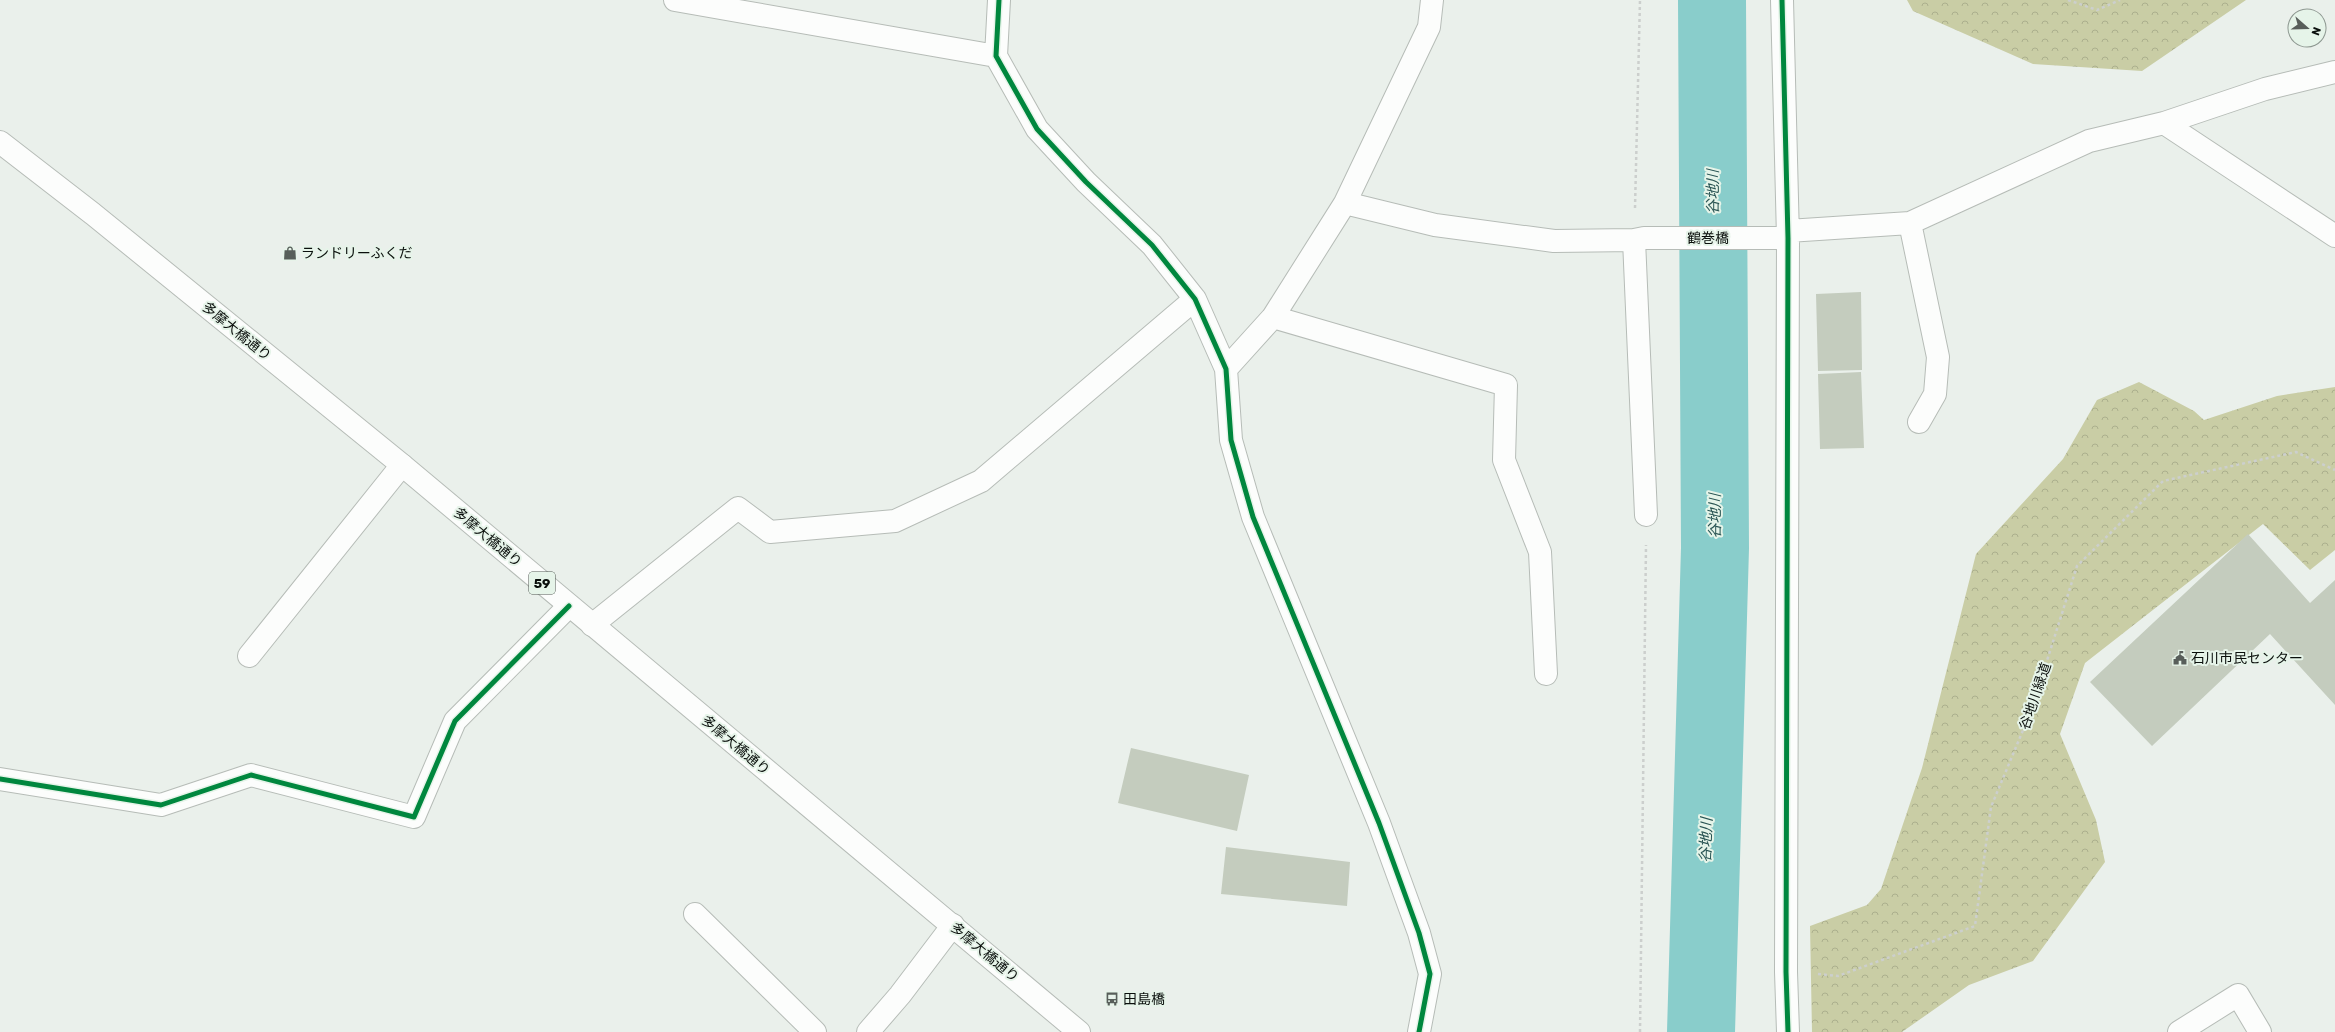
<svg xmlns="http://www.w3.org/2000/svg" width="2335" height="1032" font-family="Rubik,'Noto Sans JP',sans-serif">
<defs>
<pattern id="forest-crowns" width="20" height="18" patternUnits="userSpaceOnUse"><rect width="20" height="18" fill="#c9cda5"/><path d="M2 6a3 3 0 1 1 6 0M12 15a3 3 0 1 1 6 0" fill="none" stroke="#abaf8d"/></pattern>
</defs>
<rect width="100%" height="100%" fill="#eaf0eb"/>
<!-- forest -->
<path fill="url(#forest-crowns)" d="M1907,0H2246L2142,71L2033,64L1913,11Z
M2139,382L2194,411L2204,420L2277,396L2335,387V550L2310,570L2263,524L2085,663L2060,734L2096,820L2105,862L2033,961L1969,985L1902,1032H1812L1810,926L1867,905L1881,889L1922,768L1976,554L2063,459L2097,400Z"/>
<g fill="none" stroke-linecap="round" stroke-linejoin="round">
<!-- river -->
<path stroke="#89cdcb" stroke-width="68" d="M1701,1032L1715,548L1712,0"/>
</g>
<!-- building -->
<path fill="#c4ccbe" d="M1861,292L1862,370L1818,371L1816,294Z
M1861,372L1864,448L1820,449L1818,374Z
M2248,534L2310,603L2335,580V705L2270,634L2152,746L2090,682Z
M1131,748L1249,775L1237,831L1118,803Z
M1226,847L1350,862L1347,906L1221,894Z"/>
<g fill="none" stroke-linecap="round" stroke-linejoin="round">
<!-- minor casing -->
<g stroke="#b6bcb7" stroke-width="24">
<path id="minor" d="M675,0L996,56
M999,0L996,56L1037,129L1086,182L1152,245L1195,299L1226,369L1231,440L1253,517L1379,823L1419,933L1430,974L1419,1032
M1782,0L1788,238L1786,972L1788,1032
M2164,123L2265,89L2335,72
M1345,203L1435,225L1554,241L1634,240L1644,238H1788
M1910,223L1938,357L1935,394L1919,422
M1788,231L1910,223L2089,141L2164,123L2335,236
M1634,240L1646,515
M1273,317L1506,385L1504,460L1540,552L1546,674
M1226,369L1273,317L1345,203L1429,27L1432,0
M592,625L738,508L770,532L895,521L981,481L1195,299
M249,656L402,465
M0,779L161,805L251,775L414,817L455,721L569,606
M695,914L815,1032
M868,1032L900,995L953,925
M2179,1032L2238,995L2260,1032"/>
</g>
<!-- major casing -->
<g stroke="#b6bcb7" stroke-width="24">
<path id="major" d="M0,142L93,214L402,465L1079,1032"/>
</g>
<!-- path -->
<path stroke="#cccfcd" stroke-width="2.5" stroke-dasharray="3 3" stroke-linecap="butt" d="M2068,0L2097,10L2120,0
M1635,208L1640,0
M1818,974L1838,976L1975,926L1991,807L2031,711L2077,566L2163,481L2296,452L2335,470
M1640,1032L1646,545"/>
<!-- minor -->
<use href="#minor" stroke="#fcfdfc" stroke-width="22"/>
<!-- major -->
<use href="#major" stroke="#fcfdfc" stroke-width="22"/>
<!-- cycleway casing -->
<g stroke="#e6f4e9" stroke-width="8">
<path id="cycleway" d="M999,0L996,56L1037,129L1086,182L1152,245L1195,299L1226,369L1231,440L1253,517L1379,823L1419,933L1430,974L1419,1032
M1782,0L1788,238L1786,972L1788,1032
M0,779L161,805L251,775L414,817L455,721L569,606"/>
</g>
<!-- cycleway -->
<use href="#cycleway" stroke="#00873e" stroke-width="5"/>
</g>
<!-- icons -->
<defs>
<g id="shop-bare" transform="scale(1.08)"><path d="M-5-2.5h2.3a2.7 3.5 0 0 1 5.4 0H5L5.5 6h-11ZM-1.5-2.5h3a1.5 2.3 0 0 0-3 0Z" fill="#585e5a" stroke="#e6f4e9" stroke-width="2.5" paint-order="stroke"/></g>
<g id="civic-bare" transform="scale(1.08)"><path d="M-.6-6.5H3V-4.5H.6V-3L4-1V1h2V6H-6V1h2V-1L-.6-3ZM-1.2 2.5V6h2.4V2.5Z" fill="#585e5a" stroke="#e6f4e9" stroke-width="2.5" paint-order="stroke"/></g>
<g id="bus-bare" transform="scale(1.08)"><path d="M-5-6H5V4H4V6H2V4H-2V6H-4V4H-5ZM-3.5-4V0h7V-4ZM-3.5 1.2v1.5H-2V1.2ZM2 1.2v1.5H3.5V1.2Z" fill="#585e5a" stroke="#e6f4e9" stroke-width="2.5" paint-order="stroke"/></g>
</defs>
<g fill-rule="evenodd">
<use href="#shop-bare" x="290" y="253"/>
<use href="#civic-bare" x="2180" y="658"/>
<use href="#bus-bare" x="1112" y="999"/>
</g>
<g text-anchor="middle" stroke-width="4" stroke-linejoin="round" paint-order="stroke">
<!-- shield labels -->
<rect fill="#e6f4e9" stroke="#4c544e" stroke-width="1" x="529" y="572" width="26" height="22" rx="3"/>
<g font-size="13" font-weight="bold" fill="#0a0f0c">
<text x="542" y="588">59</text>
</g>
<!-- street labels -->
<g font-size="14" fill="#0a0f0c" stroke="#e6f4e9">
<text x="1708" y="243">鶴巻橋</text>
<text transform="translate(237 331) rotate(39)" y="5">多摩大橋通り</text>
<text transform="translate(488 537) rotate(40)" y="5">多摩大橋通り</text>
<text transform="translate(2035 696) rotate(-71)" y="5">谷地川緑道</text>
<text transform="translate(736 745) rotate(40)" y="5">多摩大橋通り</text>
<text transform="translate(985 952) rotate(40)" y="5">多摩大橋通り</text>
</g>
<!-- poi labels -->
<g font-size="14" fill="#0a0f0c" stroke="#e6f4e9" text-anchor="start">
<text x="301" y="258">ランドリーふくだ</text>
<text x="2191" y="663">石川市民センター</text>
<text x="1123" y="1004">田島橋</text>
</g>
<!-- water labels -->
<g font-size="15" font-style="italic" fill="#295453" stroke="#e6f4e9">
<text transform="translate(1713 192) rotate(-90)" y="5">谷地川</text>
<text transform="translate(1715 516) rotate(-90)" y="5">谷地川</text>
<text transform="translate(1706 840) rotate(-88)" y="5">谷地川</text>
</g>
</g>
<!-- north arrow -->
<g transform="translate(2307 28) rotate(110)"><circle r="19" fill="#e6f4e9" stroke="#8e9891"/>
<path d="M0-3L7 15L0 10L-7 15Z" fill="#585e5a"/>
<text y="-6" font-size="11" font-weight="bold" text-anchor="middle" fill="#0a0f0c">N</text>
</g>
</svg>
